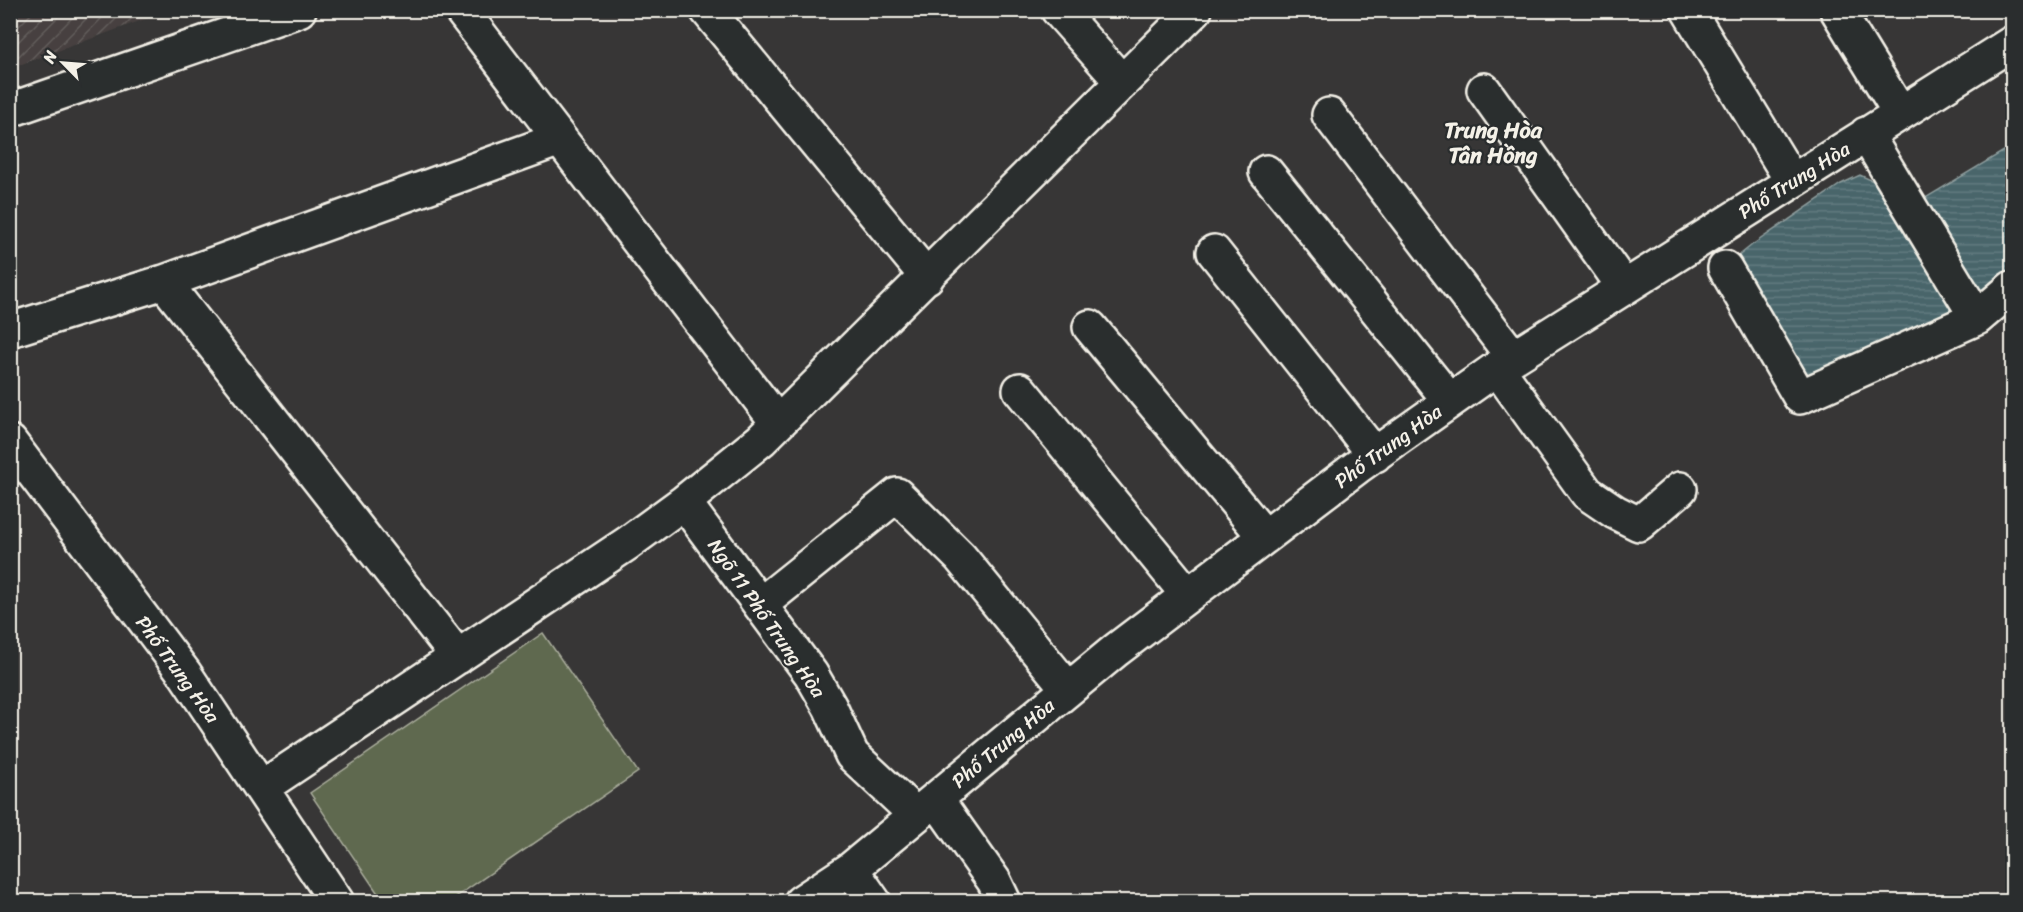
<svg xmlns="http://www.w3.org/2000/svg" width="2023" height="912" font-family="Sriracha,sans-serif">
<defs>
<pattern id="industrial-furrows" width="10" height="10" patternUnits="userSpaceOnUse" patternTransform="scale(1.5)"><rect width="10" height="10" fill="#47413f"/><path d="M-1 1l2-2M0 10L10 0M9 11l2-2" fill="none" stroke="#625d5b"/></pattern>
<pattern id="water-rules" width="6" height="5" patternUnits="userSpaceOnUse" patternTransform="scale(1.5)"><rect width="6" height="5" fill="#48656b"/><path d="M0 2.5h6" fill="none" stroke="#637c80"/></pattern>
</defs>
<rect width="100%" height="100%" fill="#373636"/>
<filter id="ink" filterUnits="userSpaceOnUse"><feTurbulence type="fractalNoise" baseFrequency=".0167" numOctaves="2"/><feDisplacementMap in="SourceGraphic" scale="12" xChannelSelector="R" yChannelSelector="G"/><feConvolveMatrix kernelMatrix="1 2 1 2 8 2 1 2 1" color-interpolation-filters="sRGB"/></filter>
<g filter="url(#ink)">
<!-- industrial -->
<path fill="url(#industrial-furrows)" d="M11,10H167V11L11,68Z"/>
<!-- park -->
<path fill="#5f6950" stroke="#aaad9c" stroke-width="1.5" d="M543,633L638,772L450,901H383L310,793Z"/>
<!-- water -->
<path fill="url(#water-rules)" stroke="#8d9d9d" stroke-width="1.5" d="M2012,146V312L1925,353L1792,384L1736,258L1752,245L1841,184L1860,175L1919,202Z"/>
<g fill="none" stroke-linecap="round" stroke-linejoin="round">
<!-- minor casing -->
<g stroke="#f4f1e8" stroke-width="38">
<path id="minor" d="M461,10L778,423
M707,10L927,277
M1058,10L1122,82
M1688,10L1792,181
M1837,10L1900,113
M1484,90L1624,287
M10,110L299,10
M1329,115L1513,357
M1866,134L1977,318L2012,288
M1266,172L1450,401
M1214,252L1375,455
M1725,268L1800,397L1977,318
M164,282L458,657
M1090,327L1265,537
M10,330L164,282L560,139
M1497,368L1587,493L1615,512L1639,524L1680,489
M1020,390L1188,595
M10,442L185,674L337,902
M684,502L811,674L830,707L852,755L916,815
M760,605L897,495L960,557L1068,689
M261,788L628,543L684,502L761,440L1195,10
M936,799L994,881L1004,902
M851,869L874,902
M801,902L851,869L1116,650L1357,467L1497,368L2012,43"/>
</g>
<!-- minor -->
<use href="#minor" stroke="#2a2d2e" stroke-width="33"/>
</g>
</g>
<g text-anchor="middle" stroke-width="4.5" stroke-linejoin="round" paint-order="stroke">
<!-- street labels -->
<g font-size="20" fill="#f4f1e8" stroke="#2a2d2e">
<text transform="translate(1794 180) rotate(-32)" y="7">Phố Trung Hòa</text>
<text transform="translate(1388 446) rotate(-36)" y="7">Phố Trung Hòa</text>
<text transform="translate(767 618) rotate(55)" y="7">Ngõ 11 Phố Trung Hòa</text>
<text transform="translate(178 669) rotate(54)" y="7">Phố Trung Hòa</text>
<text transform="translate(1003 743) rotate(-40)" y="7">Phố Trung Hòa</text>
</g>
<!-- quarter labels -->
<g font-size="22" font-weight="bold" fill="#f4f1e8" stroke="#2a2d2e">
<text x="1493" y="138">Trung Hòa<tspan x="1493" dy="25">Tân Hồng</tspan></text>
</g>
</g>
<!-- margin -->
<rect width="2023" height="912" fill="none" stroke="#2a2d2e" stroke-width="36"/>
<rect x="18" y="18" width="1987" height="876" fill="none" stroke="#f4f1e8" stroke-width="2" filter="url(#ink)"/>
<!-- north arrow -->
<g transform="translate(63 63) rotate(295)" stroke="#2a2d2e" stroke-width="4.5" paint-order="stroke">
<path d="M0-4.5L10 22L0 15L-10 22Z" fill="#f4f1e8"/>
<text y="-9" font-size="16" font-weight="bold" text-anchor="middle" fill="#f4f1e8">N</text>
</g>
</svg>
